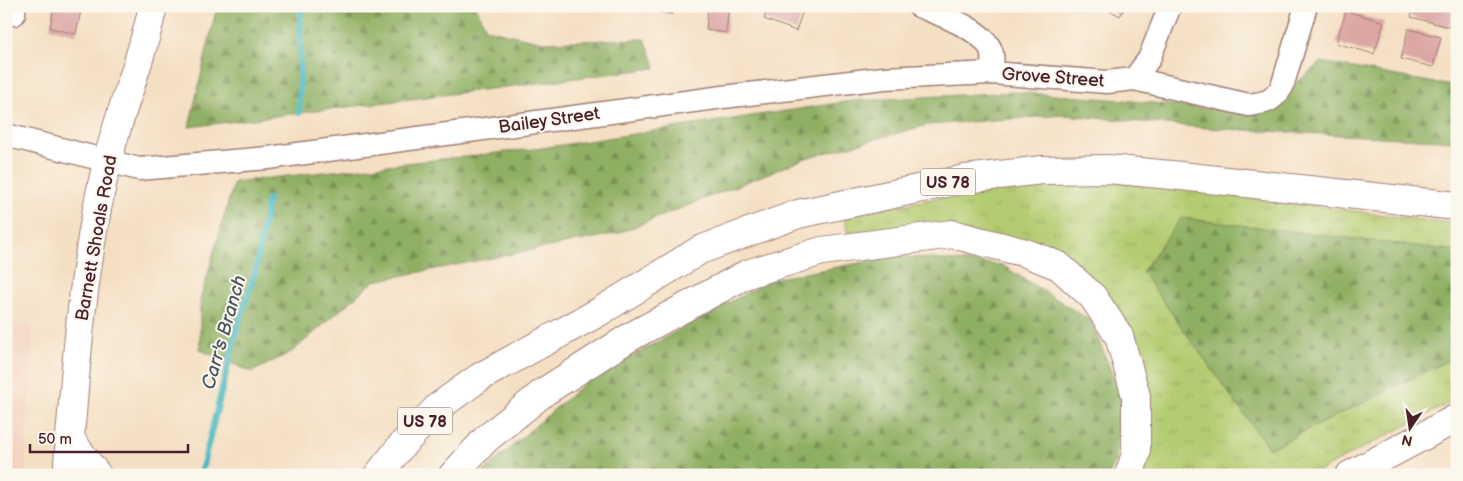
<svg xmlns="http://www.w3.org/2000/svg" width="1463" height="481" font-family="'Balsamiq Sans',sans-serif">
<defs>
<pattern id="grass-tufts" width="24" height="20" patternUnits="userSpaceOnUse" patternTransform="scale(1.25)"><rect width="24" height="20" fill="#b4cc71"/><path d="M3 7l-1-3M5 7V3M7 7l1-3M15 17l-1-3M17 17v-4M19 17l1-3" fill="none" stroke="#9caf62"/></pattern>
<pattern id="forest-firs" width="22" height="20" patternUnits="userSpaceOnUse" patternTransform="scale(1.25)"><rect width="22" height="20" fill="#8fb063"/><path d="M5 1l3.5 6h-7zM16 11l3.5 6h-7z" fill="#778f52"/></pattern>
</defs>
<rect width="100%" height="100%" fill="#fbf7ec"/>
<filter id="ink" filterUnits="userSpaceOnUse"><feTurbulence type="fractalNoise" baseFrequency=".02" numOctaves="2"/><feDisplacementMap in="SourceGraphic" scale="10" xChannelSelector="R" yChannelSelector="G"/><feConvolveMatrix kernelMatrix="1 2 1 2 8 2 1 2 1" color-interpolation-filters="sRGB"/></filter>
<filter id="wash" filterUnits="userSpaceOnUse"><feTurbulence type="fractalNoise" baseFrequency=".0096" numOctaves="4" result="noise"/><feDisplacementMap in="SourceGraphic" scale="20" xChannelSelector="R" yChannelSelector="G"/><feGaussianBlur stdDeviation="1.12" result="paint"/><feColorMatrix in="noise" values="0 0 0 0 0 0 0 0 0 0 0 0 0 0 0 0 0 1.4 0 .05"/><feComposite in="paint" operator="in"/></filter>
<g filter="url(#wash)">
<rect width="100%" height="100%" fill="#f4dfc2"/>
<!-- built -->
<path fill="#f4d3c1" d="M6,322L33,326L25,475H6Z"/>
<!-- grass -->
<path fill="url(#grass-tufts)" stroke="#7f764e" d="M1088,181L1159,185L1436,222H1457V399L1311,475H1142L1150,450L1142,359L1113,300L1065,257L939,226L880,227L848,234L844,216L1011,184Z"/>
<!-- forest -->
<path fill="url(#forest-firs)" stroke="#6c6847" d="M217,6H476L486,29L543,42L645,39L656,68L189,127Z
M1321,62L1457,87V141L1208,128L1064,115L927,125L806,158L619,233L374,281L293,351L252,372L200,350V301L234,182L542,148L851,101L1014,92L1123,100L1260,114Z
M1181,218L1457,251V356L1269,449L1142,272Z
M898,256L1002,265L1091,321L1121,396L1116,462L1109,475H479L588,380L772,279Z"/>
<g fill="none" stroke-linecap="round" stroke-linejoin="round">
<!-- stream -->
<path stroke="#4ab9c2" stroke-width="6" d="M299,113L301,6
M201,473L237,329L256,269L268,199"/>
</g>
<g id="blocks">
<!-- building -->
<path fill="#dba6a4" d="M54,6H82L76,34L50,28Z
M649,6H673L672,14L648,10Z
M708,6H729L726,33L706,30Z
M768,6L804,7L796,31L764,19Z
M1101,6H1125L1120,16Z
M1414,6H1455L1449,27L1411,17Z
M1346,11L1384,22L1374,54L1336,43Z
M1408,29L1441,37L1433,67L1401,59Z"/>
</g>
</g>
<g filter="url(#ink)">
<use href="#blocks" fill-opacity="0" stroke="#9f7f76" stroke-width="1"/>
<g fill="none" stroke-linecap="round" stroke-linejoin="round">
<!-- minor casing -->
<g stroke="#9f7f76" stroke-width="25">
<path id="minor" d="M14,6V14
M919,6C938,14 988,30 992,54C993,60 992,67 992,73
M1134,79L1149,59L1170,6
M6,135L139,169L268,158L723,97L884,78L992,73L1107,82L1134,79L1249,105C1266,102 1271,103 1282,87L1306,6"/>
</g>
<!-- major casing -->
<g stroke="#9f7f76" stroke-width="30">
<path id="major" d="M68,463C76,363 83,261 107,163C120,110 142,60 153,6"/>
</g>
<!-- highway casing -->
<g stroke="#9f7f76" stroke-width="30">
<path id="highway" d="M70,439L97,475
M67,471L70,475
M378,475L402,445L438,407L480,377L599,312L700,250L798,214L965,179L1042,170L1108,169L1181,176L1457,206
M453,475L486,439L544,392L630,337L747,274L822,251L952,234L1026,253L1059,266L1093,297L1119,336L1136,396V454L1129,475
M1350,475L1457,418"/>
</g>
<!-- minor -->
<use href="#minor" stroke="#fff" stroke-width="22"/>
<!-- major -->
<use href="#major" stroke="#fff" stroke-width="28"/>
<!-- highway -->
<use href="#highway" stroke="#fff" stroke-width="28"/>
</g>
</g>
<g text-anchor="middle" stroke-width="4" stroke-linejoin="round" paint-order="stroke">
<!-- shield labels -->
<g fill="#fbf7ec" stroke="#7f6065" stroke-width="1">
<rect x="920.5" y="168.5" width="55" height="27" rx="4"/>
<rect x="397.5" y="407.5" width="55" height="27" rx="4"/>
</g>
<g font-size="16" font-weight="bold" fill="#4a1f2b">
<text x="948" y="188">US 78</text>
<text x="425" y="427">US 78</text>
</g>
<!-- street labels -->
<g font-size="18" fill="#4a1f2b" stroke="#fbf7ec">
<text transform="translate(1053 77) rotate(4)" y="6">Grove Street</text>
<text transform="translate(549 120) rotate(-8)" y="6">Bailey Street</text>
<text transform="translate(96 238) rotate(-80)" y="6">Barnett Shoals Road</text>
</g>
<!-- water labels -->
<g font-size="19" font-style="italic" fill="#4a5560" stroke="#fbf7ec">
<text transform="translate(223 332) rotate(-74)" y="7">Carr's Branch</text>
</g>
</g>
<!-- margin -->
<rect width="1463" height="481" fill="none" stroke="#fbf7ec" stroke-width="25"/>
<!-- north arrow -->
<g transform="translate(1410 428) rotate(193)" stroke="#fbf7ec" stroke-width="4" paint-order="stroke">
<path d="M0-4L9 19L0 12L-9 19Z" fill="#4a1f2b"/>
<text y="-8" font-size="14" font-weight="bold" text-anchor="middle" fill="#4a1f2b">N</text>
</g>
<!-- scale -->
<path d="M30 444v8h158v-8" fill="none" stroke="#4a1f2b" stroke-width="2.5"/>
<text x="38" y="444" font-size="15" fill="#4a1f2b" stroke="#fbf7ec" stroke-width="4" paint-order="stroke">50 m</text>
</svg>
